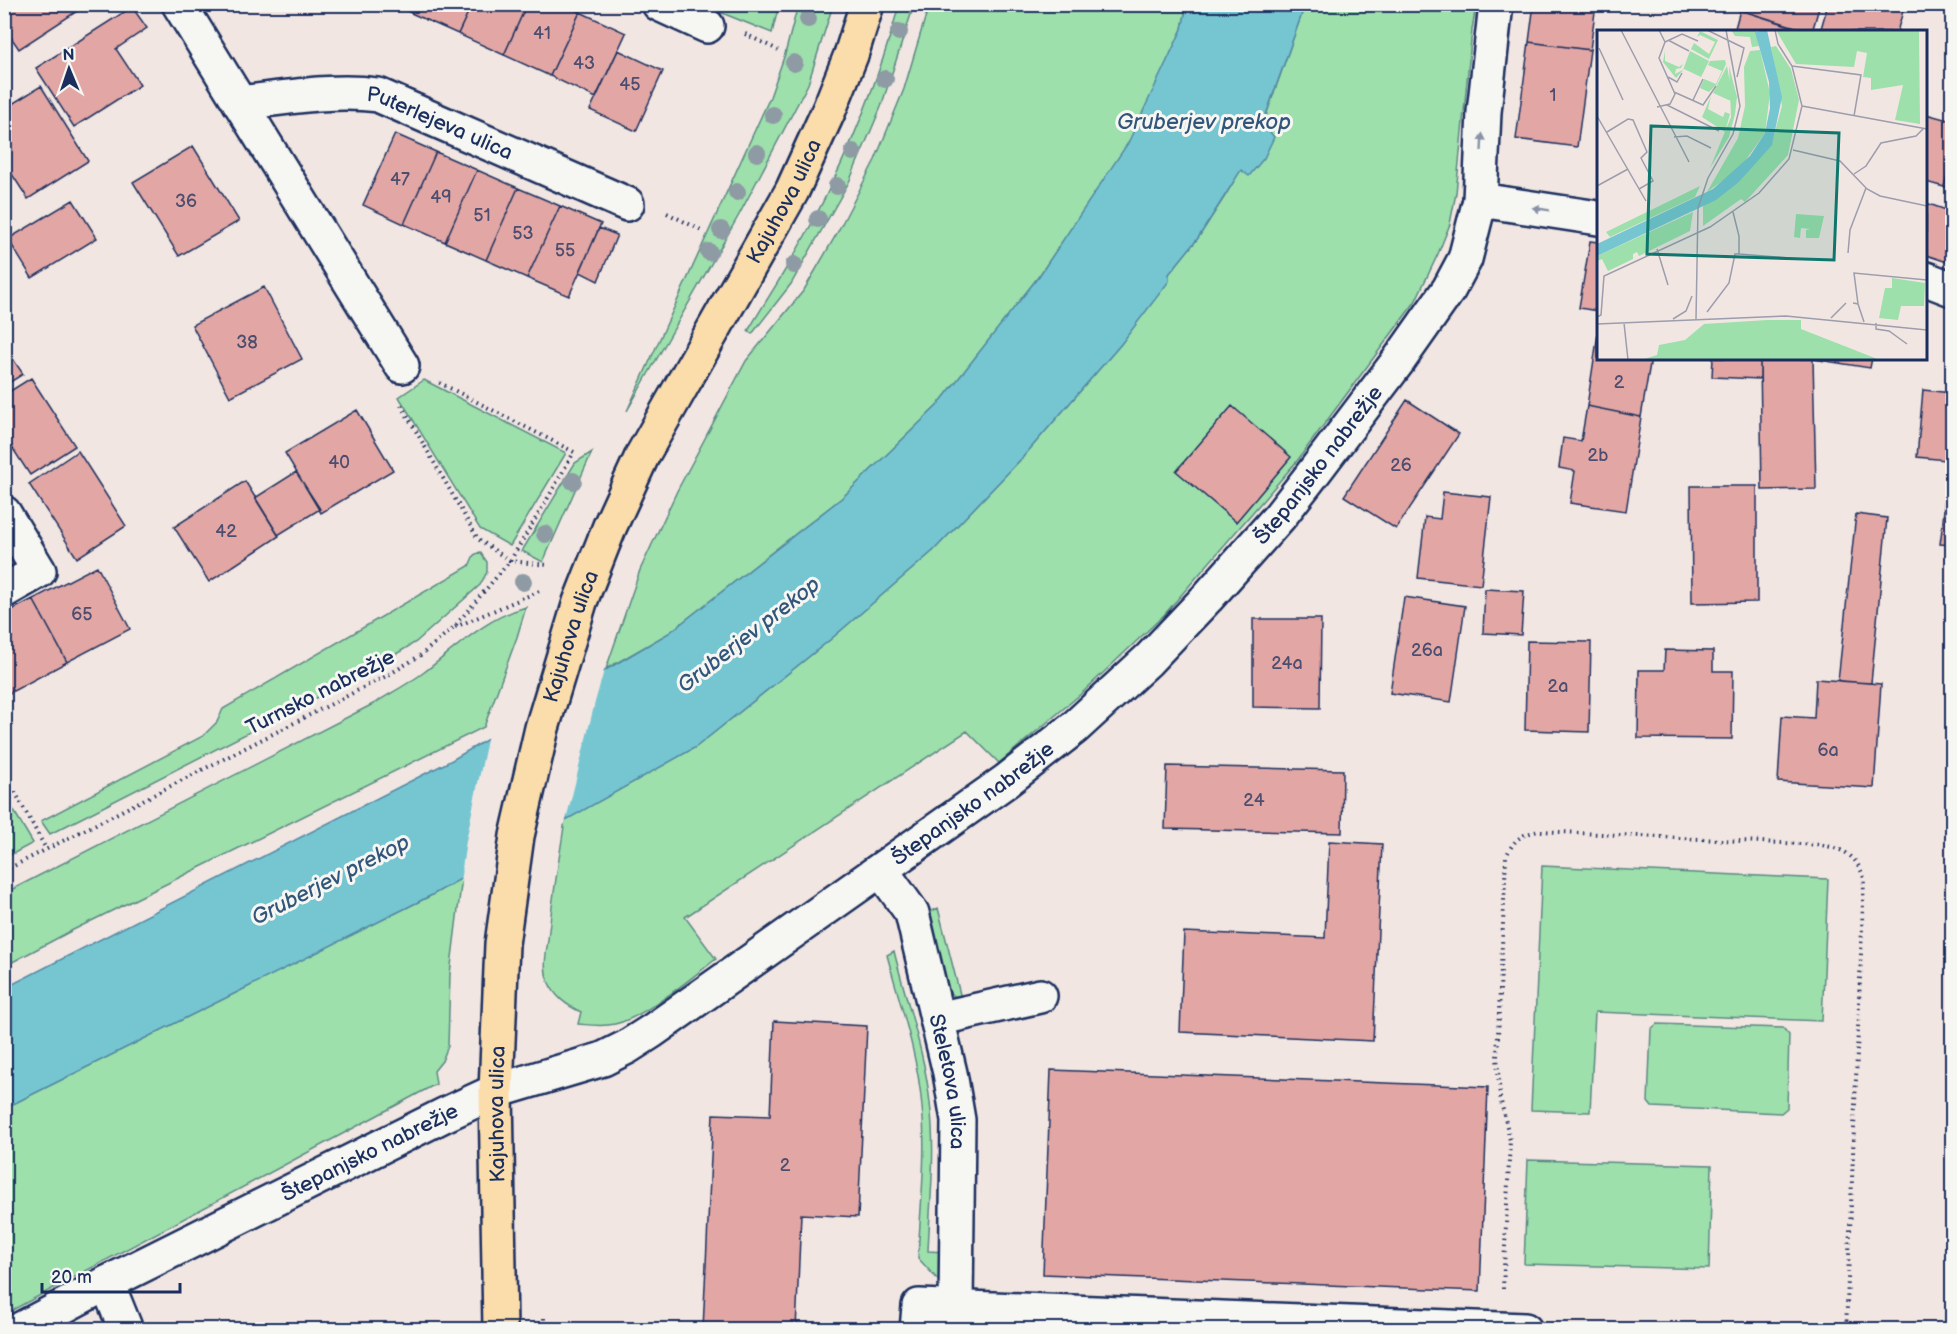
<svg xmlns="http://www.w3.org/2000/svg" width="1957" height="1334" font-family="'Balsamiq Sans',sans-serif">
<rect width="100%" height="100%" fill="#f2e6e2"/>
<filter id="ink" filterUnits="userSpaceOnUse"><feTurbulence type="fractalNoise" baseFrequency=".0167" numOctaves="2"/><feDisplacementMap in="SourceGraphic" scale="12" xChannelSelector="R" yChannelSelector="G"/><feConvolveMatrix kernelMatrix="1 2 1 2 8 2 1 2 1" color-interpolation-filters="sRGB"/></filter>
<g filter="url(#ink)">
<!-- green -->
<path fill="#9de0ab" stroke="#5c8884" stroke-width="1.5" d="M702,5L779,4V5L772,33Z
M798,5H833L808,84L739,215L627,411L770,97L785,54Z
M899,5H914L881,107L849,182L791,284L752,334L748,331C770,294 794,258 813,221C850,151 879,80 899,5Z
M929,5H1187L1182,29L1129,143L1039,276L937,406L843,497L669,633L606,669L640,570L677,491L746,361L804,290L836,235L875,160L904,89Z
M1305,5H1476L1472,30L1456,193L1450,224L1438,254L1415,302L1297,461L1164,615L1082,693L999,763L967,731L685,917L716,959C691,978 644,1018 615,1024C602,1027 591,1025 578,1024L581,1012C566,1005 555,997 548,981C543,968 546,954 548,940C552,900 559,860 565,820L696,747L831,639L933,551L1023,457L1121,344L1169,274L1198,238L1225,196L1241,169L1263,124Z
M424,380L566,453L510,546L480,529L399,397Z
M592,452L543,562L522,551L575,463Z
M480,552L487,562V572L480,585L416,642L365,673L50,834L41,821L203,736L217,722L223,709L469,566L474,555Z
M526,607L517,637L484,727L69,932L5,966V893L375,703C391,693 408,684 423,673C456,648 485,618 526,607Z
M8,801L33,843L5,858V804Z
M1542,866L1828,879L1822,1021L1595,1012L1590,1112L1531,1110Z
M462,877L450,974L448,1046L442,1061L434,1071L436,1084L5,1314V1108L432,895Z
M938,908L962,1002L948,991L928,913Z
M894,951C906,1001 925,1053 930,1103C936,1152 930,1202 928,1251L945,1252L944,1270L938,1280L918,1258C920,1210 927,1155 922,1107C918,1055 900,1004 887,955Z
M1657,1024L1783,1028L1789,1035L1787,1108L1781,1113L1652,1107L1648,1102L1651,1029Z
M1528,1160L1712,1165L1709,1269L1524,1264Z"/>
<!-- water -->
<path fill="#76c6d2" stroke="#528aa4" stroke-width="1.5" d="M1187,5H1305L1263,123L1274,137L1264,158L1249,176L1241,170L1198,238L1169,274V281L1121,344L1023,457L933,551L831,639L696,747L432,895L5,1108V988L452,760L669,633L843,497L937,406L1039,276L1128,143L1182,29Z"/>
<!-- pier -->
<path fill="#f2e6e2" d="M605,667L595,702L565,824L460,882L466,841L488,735Z"/>
<!-- building -->
<path fill="#e2a7a4" stroke="#1b2f5e" stroke-width="1.5" d="M4,4H88L19,49L4,27Z
M393,4H415L411,13Z
M415,4H472L458,34L411,13Z
M472,4H527L504,55L458,34Z
M527,4H564L580,12L550,76L504,55Z
M1534,4H1596L1590,50L1529,42Z
M1742,4H1820L1812,32L1740,10Z
M1828,4H1905L1897,32H1820Z
M132,7L147,28L116,49L140,85L74,127L36,68Z
M1740,10L1809,32H1734Z
M580,12L626,33L596,98L550,76Z
M1529,42L1590,50L1577,147L1516,139Z
M618,50L663,71L636,131L590,110Z
M41,86L88,161L28,199L4,162V109Z
M1926,114L1952,121V154L1944,187L1926,182Z
M395,134L436,152L404,224L363,205Z
M193,146L239,221L179,256L133,182Z
M436,152L477,170L445,242L404,224Z
M1952,154V189L1944,187Z
M477,170L518,188L486,260L445,242Z
M518,188L560,206L527,278L486,260Z
M73,200L97,238L32,278L8,239Z
M1926,203L1952,212V253L1950,263L1926,255Z
M560,206L601,224L569,296L527,278Z
M599,228L617,235L598,281L580,272Z
M1590,241L1598,242V311L1579,308Z
M264,287L302,359L230,397L192,325Z
M1598,333V358H1651L1641,417L1587,406Z
M11,356L23,374L4,386V360Z
M1713,358H1760V379L1712,377Z
M1872,358L1870,368L1813,359H1760Z
M1760,359H1813L1816,489L1762,490Z
M31,378L75,446L30,475L4,435V395Z
M1923,390L1952,393L1946,460L1917,457Z
M1407,400L1459,434L1396,529L1344,496Z
M1232,406L1291,457L1236,522L1176,471Z
M1587,406L1641,417L1626,511L1570,503L1575,471L1559,468L1563,438L1581,441Z
M357,410L393,470L321,513L285,453Z
M78,451L126,526L77,558L29,484Z
M1948,461L1952,462V522L1943,521Z
M296,472L320,509L278,535L255,498Z
M245,481L279,536L209,582L174,527Z
M1691,486H1757V602L1692,603Z
M1443,492L1491,497L1481,585L1418,578L1425,517L1440,519Z
M1856,514L1887,518L1871,683L1838,681Z
M1943,521L1952,522V545L1940,544Z
M97,566L130,629L67,662L33,599Z
M1485,589L1524,591L1521,635L1483,633Z
M1404,597L1465,606L1451,702L1390,693Z
M33,599L67,662L4,696V614Z
M1253,619H1321L1320,708L1253,707Z
M1527,641L1591,642L1589,732L1525,730Z
M1665,650L1713,651V671H1733L1732,739L1638,738L1639,670H1664Z
M1816,679L1881,684L1874,788L1778,782L1782,716L1814,718Z
M1167,766L1343,770L1342,833L1165,829Z
M1329,841L1382,844L1373,1041L1180,1032L1184,932L1325,938Z
M774,1021L867,1026L858,1217L801,1214L796,1330L703,1329L713,1114L770,1116Z
M1051,1070L1488,1087L1480,1291L1043,1274Z"/>
<g fill="none" stroke-linecap="round" stroke-linejoin="round">
<!-- minor casing -->
<g stroke="#1b2f5e" stroke-width="38">
<g id="minor">
<path d="M179,4L402,366"/>
<path d="M659,4L707,26"/>
<path id="s1" d="M240,103C285,98 332,89 378,95L627,204"/>
<path d="M1480,200L1598,218"/>
<path d="M1926,279L1952,289"/>
<path d="M4,513L39,571L4,591"/>
<path id="s2" d="M881,870L912,913L950,1073L958,1120L956,1307"/>
<path d="M937,1019L1040,996"/>
<path d="M107,1283L126,1330"/>
<path id="s3" d="M19,1330L107,1283L444,1115L496,1091L603,1059L627,1047L652,1031L1006,781L1074,728L1148,660L1207,598L1280,516L1308,480L1399,360L1449,289L1465,259L1480,200L1484,112L1496,4"/>
<path d="M917,1330L919,1306L1525,1330"/>
</g>
</g>
<!-- major casing -->
<g stroke="#1b2f5e" stroke-width="38">
<g id="major">
<path id="s4" d="M500,1330L496,1091L502,944L517,836L542,728L580,602L610,526L643,454L792,191L829,110L851,55L867,4"/>
</g>
</g>
<!-- path -->
<path stroke="#1b2f5e" stroke-width="4" stroke-dasharray="1.5 4.5" stroke-linecap="butt" d="M745,34L778,50
M667,213L701,230
M401,405L478,539L510,561L548,565
M455,627L542,590
M4,789L14,790L46,849
M4,871L390,674L421,655L454,627L510,561L545,503L574,452L438,382
M1503,1289L1510,1140L1500,1097L1497,1057L1506,857C1514,839 1521,834 1540,831L1821,845C1844,849 1856,855 1864,878L1846,1330
M544,1318V1330"/>
<!-- minor -->
<use href="#minor" stroke="#f6f6f2" stroke-width="33"/>
<!-- major -->
<use href="#major" stroke="#fbdcab" stroke-width="33"/>
</g>
<!-- trees -->
<g fill="#8e9aa4">
<circle cx="808" cy="19" r="9"/>
<circle cx="899" cy="32" r="9"/>
<circle cx="794" cy="63" r="9"/>
<circle cx="885" cy="79" r="9"/>
<circle cx="773" cy="115" r="9"/>
<circle cx="853" cy="152" r="9"/>
<circle cx="757" cy="153" r="9"/>
<circle cx="837" cy="186" r="9"/>
<circle cx="737" cy="192" r="9"/>
<circle cx="818" cy="219" r="9"/>
<circle cx="721" cy="230" r="9"/>
<circle cx="709" cy="252" r="9"/>
<circle cx="794" cy="265" r="9"/>
<circle cx="573" cy="481" r="9"/>
<circle cx="545" cy="534" r="9"/>
<circle cx="523" cy="582" r="9"/>
</g>
<!-- one-way arrows -->
<defs><path id="oneway-solid" d="M-6-.8H1V-3.2L6.5 0L1 3.2V.8H-6Z" transform="scale(1.5)"/></defs>
<g fill="#8892a8">
<use href="#oneway-solid" transform="translate(1482 142) rotate(-87)"/>
<use href="#oneway-solid" transform="translate(1541 209) rotate(-171)"/>
</g>
</g>
<g text-anchor="middle" stroke-width="6" stroke-linejoin="round" paint-order="stroke">
<!-- number labels -->
<g font-size="18" fill="#4d4d70">
<text x="542" y="39">41</text>
<text x="584" y="69">43</text>
<text x="630" y="90">45</text>
<text x="1553" y="101">1</text>
<text x="400" y="185">47</text>
<text x="441" y="203">49</text>
<text x="186" y="207">36</text>
<text x="482" y="221">51</text>
<text x="523" y="239">53</text>
<text x="565" y="256">55</text>
<text x="247" y="348">38</text>
<text x="1619" y="388">2</text>
<text x="1598" y="461">2b</text>
<text x="339" y="468">40</text>
<text x="1401" y="471">26</text>
<text x="226" y="537">42</text>
<text x="82" y="620">65</text>
<text x="1427" y="656">26a</text>
<text x="1287" y="669">24a</text>
<text x="1558" y="692">2a</text>
<text x="1828" y="756">6a</text>
<text x="1254" y="806">24</text>
<text x="785" y="1171">2</text>
</g>
<!-- street labels -->
<g font-size="21" fill="#1b2f5e" stroke="#f6f6f2">
<text dy="7" stroke="none"><textPath href="#s1" startOffset="206">Puterlejeva ulica</textPath></text>
<text dy="7" stroke="none"><textPath href="#s4" startOffset="1188">Kajuhova ulica</textPath></text>
<text dy="7" stroke="none"><textPath href="#s3" startOffset="1581">Štepanjsko nabrežje</textPath></text>
<text dy="7" stroke="none"><textPath href="#s4" startOffset="702">Kajuhova ulica</textPath></text>
<text transform="translate(320 692) rotate(-27)" y="7">Turnsko nabrežje</text>
<text dy="7" stroke="none"><textPath href="#s3" startOffset="1095">Štepanjsko nabrežje</textPath></text>
<text dy="7" stroke="none"><textPath href="#s2" startOffset="226">Steletova ulica</textPath></text>
<text dy="7" stroke="none"><textPath href="#s4" startOffset="216">Kajuhova ulica</textPath></text>
<text dy="7" stroke="none"><textPath href="#s3" startOffset="393">Štepanjsko nabrežje</textPath></text>
</g>
<!-- water labels -->
<g font-size="22" font-style="italic" fill="#32557b" stroke="#f6f6f2">
<text x="1204" y="129">Gruberjev prekop</text>
<text transform="translate(748 634) rotate(-38)" y="8">Gruberjev prekop</text>
<text transform="translate(330 879) rotate(-27)" y="8">Gruberjev prekop</text>
</g>
</g>
<!-- overview -->
<g transform="translate(1597 30)">
<rect width="330" height="330" fill="#f2e6e2"/>
<path d="M134,0H159L162,16L155,17L153,7L138,6ZM179,0H322L323,94L298,90L306,55L274,60V48L266,47L270,23L260,21L257,37L199,34ZM103,1L121,10L112,29L94,19L97,13L112,24L118,12L103,5L100,7ZM179,16L194,39L202,70L191,125L148,172L144,169L106,196V176L142,152L175,112L185,76L174,17ZM163,20L173,63L168,103L143,138L110,162L141,108L148,76L147,37L153,21ZM68,21V31L82,37L86,34L84,38L79,39L78,44L86,40L93,21L112,31L104,47L87,39L79,48L66,32ZM128,30L129,34L120,54L112,62L103,58L107,49L119,54L125,41L111,35L113,31ZM130,36L134,59V71L116,63ZM132,36L140,67L138,84L132,107L113,138L134,87ZM114,66L111,79L126,87L128,82L133,84L128,102L105,87ZM103,156L98,167L13,207L9,202ZM96,182L93,201L42,226L40,222L36,224V229L11,241L5,229L0,231V226ZM199,184L227,186L222,208H209V200L213,199L204,198L203,208L197,207ZM295,248L328,253L327,276H304L301,290L282,288L288,258H295ZM170,290H204V299L283,330H44L60,325L62,315L88,310L107,294Z" fill="#9de0ab"/>
<path d="M170,0L185,67L175,115L142,152L119,170L0,226V214L116,159L153,126L168,103L173,78L172,52L158,2Z" fill="#76c6d2"/>
<path fill="none" stroke="#9c9dad" stroke-width="1.5" d="M24,0L92,132M110,0L147,18L140,47M71,10L92,21M68,12L85,4L101,11M2,18L26,70M195,36L264,45L257,86M71,47L80,52L85,43M77,62L106,75L119,56M96,70L106,49M70,75L122,101M205,76L330,99M60,77L73,74L78,64L62,28L68,12L62,0M0,86L49,171M10,102L31,89L36,90L50,122L44,128L56,151L42,159M77,107L90,106L114,118M196,120L243,131L270,159L283,166L330,176M257,144L269,136L284,113L319,106L327,98M0,156L31,139M60,219L71,255M251,223L253,200L269,158M142,224L205,229M256,273L261,274L267,292M261,274L257,243L330,250M110,282L132,253L138,224H142V206L136,182M0,287L4,285L7,246L113,197L162,163L192,129L205,76L195,36L181,14L178,0M234,288L249,273M76,289L89,281L95,266M99,289L101,178L111,148L136,104L143,76L129,0M27,293L31,330M279,293V299L292,301L310,314M0,294L189,286L330,300"/>
<path fill="#0f766e" fill-opacity="0.15" stroke="#0f766e" stroke-width="3" d="M54,96L242,103L237,230L50,224Z"/>
<rect width="330" height="330" fill="none" stroke="#1b2f5e" stroke-width="3"/>
</g>
<!-- margin -->
<rect width="1957" height="1334" fill="none" stroke="#f6f6f2" stroke-width="24"/>
<rect x="12" y="12" width="1933" height="1310" fill="none" stroke="#1b2f5e" stroke-width="2" filter="url(#ink)"/>
<!-- north arrow -->
<g transform="translate(69 69) rotate(358)" stroke="#f6f6f2" stroke-width="4.5" paint-order="stroke">
<path d="M0-4.5L10 22L0 15L-10 22Z" fill="#1b2f5e"/>
<text y="-9" font-size="16" font-weight="bold" text-anchor="middle" fill="#1b2f5e">N</text>
</g>
<!-- scale -->
<path d="M42 1283v9h138v-9" fill="none" stroke="#1b2f5e" stroke-width="3"/>
<text x="51" y="1283" font-size="18" fill="#1b2f5e" stroke="#f6f6f2" stroke-width="4.5" paint-order="stroke">20 m</text>
</svg>
